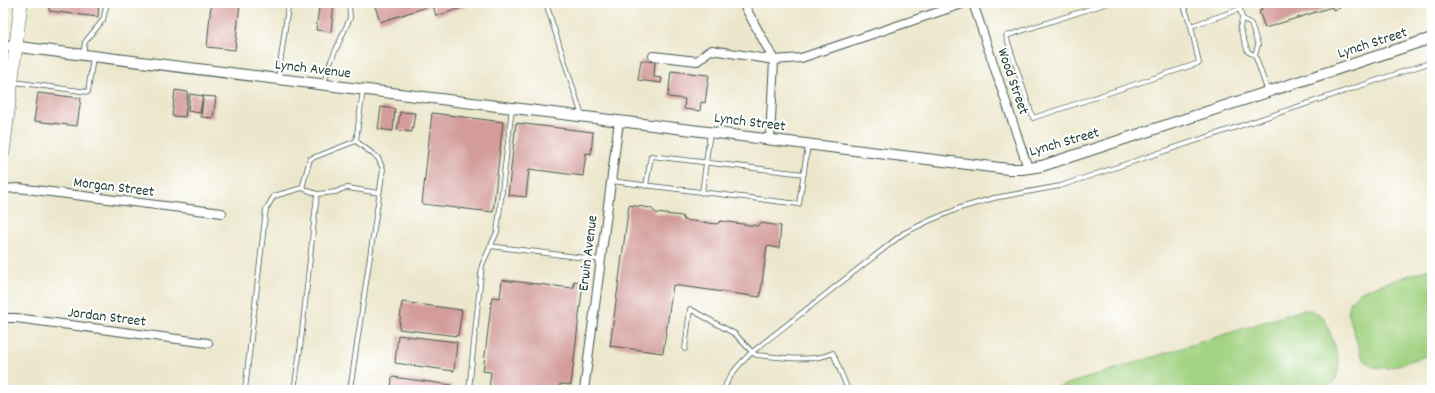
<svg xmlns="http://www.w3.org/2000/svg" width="1435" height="393" font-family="Dekko,sans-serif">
<rect width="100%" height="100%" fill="#fff"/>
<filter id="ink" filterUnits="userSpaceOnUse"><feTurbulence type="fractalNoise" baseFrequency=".025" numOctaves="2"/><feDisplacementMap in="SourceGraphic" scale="8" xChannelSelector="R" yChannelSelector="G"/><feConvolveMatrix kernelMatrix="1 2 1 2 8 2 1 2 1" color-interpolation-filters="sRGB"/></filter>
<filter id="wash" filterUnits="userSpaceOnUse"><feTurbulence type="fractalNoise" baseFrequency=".012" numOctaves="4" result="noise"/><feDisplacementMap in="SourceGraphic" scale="16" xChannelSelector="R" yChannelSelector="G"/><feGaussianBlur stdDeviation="0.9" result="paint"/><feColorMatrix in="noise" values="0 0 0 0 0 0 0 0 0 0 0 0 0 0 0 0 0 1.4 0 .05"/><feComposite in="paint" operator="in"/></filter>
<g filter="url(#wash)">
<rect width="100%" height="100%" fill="#ece7cc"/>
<!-- green -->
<path fill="#a2d382" stroke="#60885b" d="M1432,268V354L1388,368L1373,367L1366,362L1361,355L1348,312L1351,301L1361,291Z
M1302,310C1312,309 1320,313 1326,322C1333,344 1353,379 1320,390H1049Z"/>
<g id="blocks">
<!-- building -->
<path fill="#d39c9a" d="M49,3H99L98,17L49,11Z
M211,3H240L235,50L207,47Z
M306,3H334L331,32L316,30L319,7L306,6Z
M374,3H467L468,6L436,16L433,5L380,22Z
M1260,3H1342L1339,4L1340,8L1333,10L1332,7L1265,28L1259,11L1262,10Z
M641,60L655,62L654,77L662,78L661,83L638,80Z
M671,71L709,75L705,103L701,102L700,111L684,109L685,99L668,97Z
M175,90L188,92L185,117L172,116Z
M38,93L81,98L77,126L34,121Z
M190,94L203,96L200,113L188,111Z
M203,96L216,97L213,118L201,117Z
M381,107L395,109L393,131L378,129Z
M400,112L415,113L412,132L397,130Z
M432,113L503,122L493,212L422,204Z
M516,123L593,132L591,154L586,153L583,176L529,169L526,197L508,195Z
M629,205L651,208L656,213L682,216L684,220L717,224L721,221L757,226L761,223L781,226L779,248L767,246L760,297L673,285L663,353L610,346Z
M502,280L573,288L574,281L583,282L571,385L560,384L559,390H489L491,372L483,371L492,297L500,298Z
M402,302L462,310L458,336L399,329Z
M398,335L457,342L454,371L395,363Z
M392,377L452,385V390H391Z"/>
</g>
</g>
<g filter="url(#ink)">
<use href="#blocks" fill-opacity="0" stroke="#3e564b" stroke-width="1"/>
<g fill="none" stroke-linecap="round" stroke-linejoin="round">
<!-- service casing -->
<g stroke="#3e564b" stroke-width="5.5">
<path id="service" d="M546,3L582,116
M1108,3L1006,36L1033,118L1199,63L1191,26L1183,3
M1239,3L1242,18L1240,28L1248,52L1255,55
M1242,18L1251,24L1258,45L1255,55L1268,92
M1191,26L1240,9
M83,54L85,42L103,20L107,3
M278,79L288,7
M14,82L88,92L93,57
M324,84L329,65L350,18L349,3
M356,141L363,90
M611,181L799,204L808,145
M646,186L651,156L804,174
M702,193L710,132
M317,194L336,192L342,189L348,188L379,193
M490,246L601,260
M685,349L690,309L735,334L752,352L904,233L931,220L960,208L994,198L1060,186L1432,62
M245,390L266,209L274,196L302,188L310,159L356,141
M294,390L300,350L317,194L302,188
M350,390L383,169L378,158L356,141
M469,390L482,265L497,232L512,108
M724,390C728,375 741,363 752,352L756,355C779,357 812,363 833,353L848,390"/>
</g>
<!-- minor casing -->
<g stroke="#3e564b" stroke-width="10">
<path id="minor" d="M743,3L774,60L770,139
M973,3L1028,168
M653,56L697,61C703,58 705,52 712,50L774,60L801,58L965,3
M3,189L18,188L222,213
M3,318H16L208,343
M584,390L619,121"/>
</g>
<!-- tertiary casing -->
<g stroke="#3e564b" stroke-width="12">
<path id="tertiary" d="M3,45L1008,169H1022L1042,166L1432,38"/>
</g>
<!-- primary casing -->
<g stroke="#3e564b" stroke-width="14">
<path id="primary" d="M3,153L21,3"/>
</g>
<!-- service -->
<use href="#service" stroke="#fff" stroke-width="4"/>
<!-- minor -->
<use href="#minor" stroke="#fff" stroke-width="8"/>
<!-- tertiary -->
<use href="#tertiary" stroke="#fff" stroke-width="10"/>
<!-- primary -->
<use href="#primary" stroke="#fff" stroke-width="13"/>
</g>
</g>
<g text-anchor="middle" stroke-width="4" stroke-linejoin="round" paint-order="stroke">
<!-- street labels -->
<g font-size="15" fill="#1f3d34" stroke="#fff">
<text transform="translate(1372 42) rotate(-18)" y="5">Lynch Street</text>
<text transform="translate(313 68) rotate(7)" y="5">Lynch Avenue</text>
<text transform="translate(1014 81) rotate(71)" y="5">Wood Street</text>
<text transform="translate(750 121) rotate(7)" y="5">Lynch Street</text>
<text transform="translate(1064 141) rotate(-16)" y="5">Lynch Street</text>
<text transform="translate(114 186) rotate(7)" y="5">Morgan Street</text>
<text transform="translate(587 253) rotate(-83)" y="5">Erwin Avenue</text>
<text transform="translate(107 316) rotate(7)" y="5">Jordan Street</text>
</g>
</g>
<!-- margin -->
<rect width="1435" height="393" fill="none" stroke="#fff" stroke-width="16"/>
</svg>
